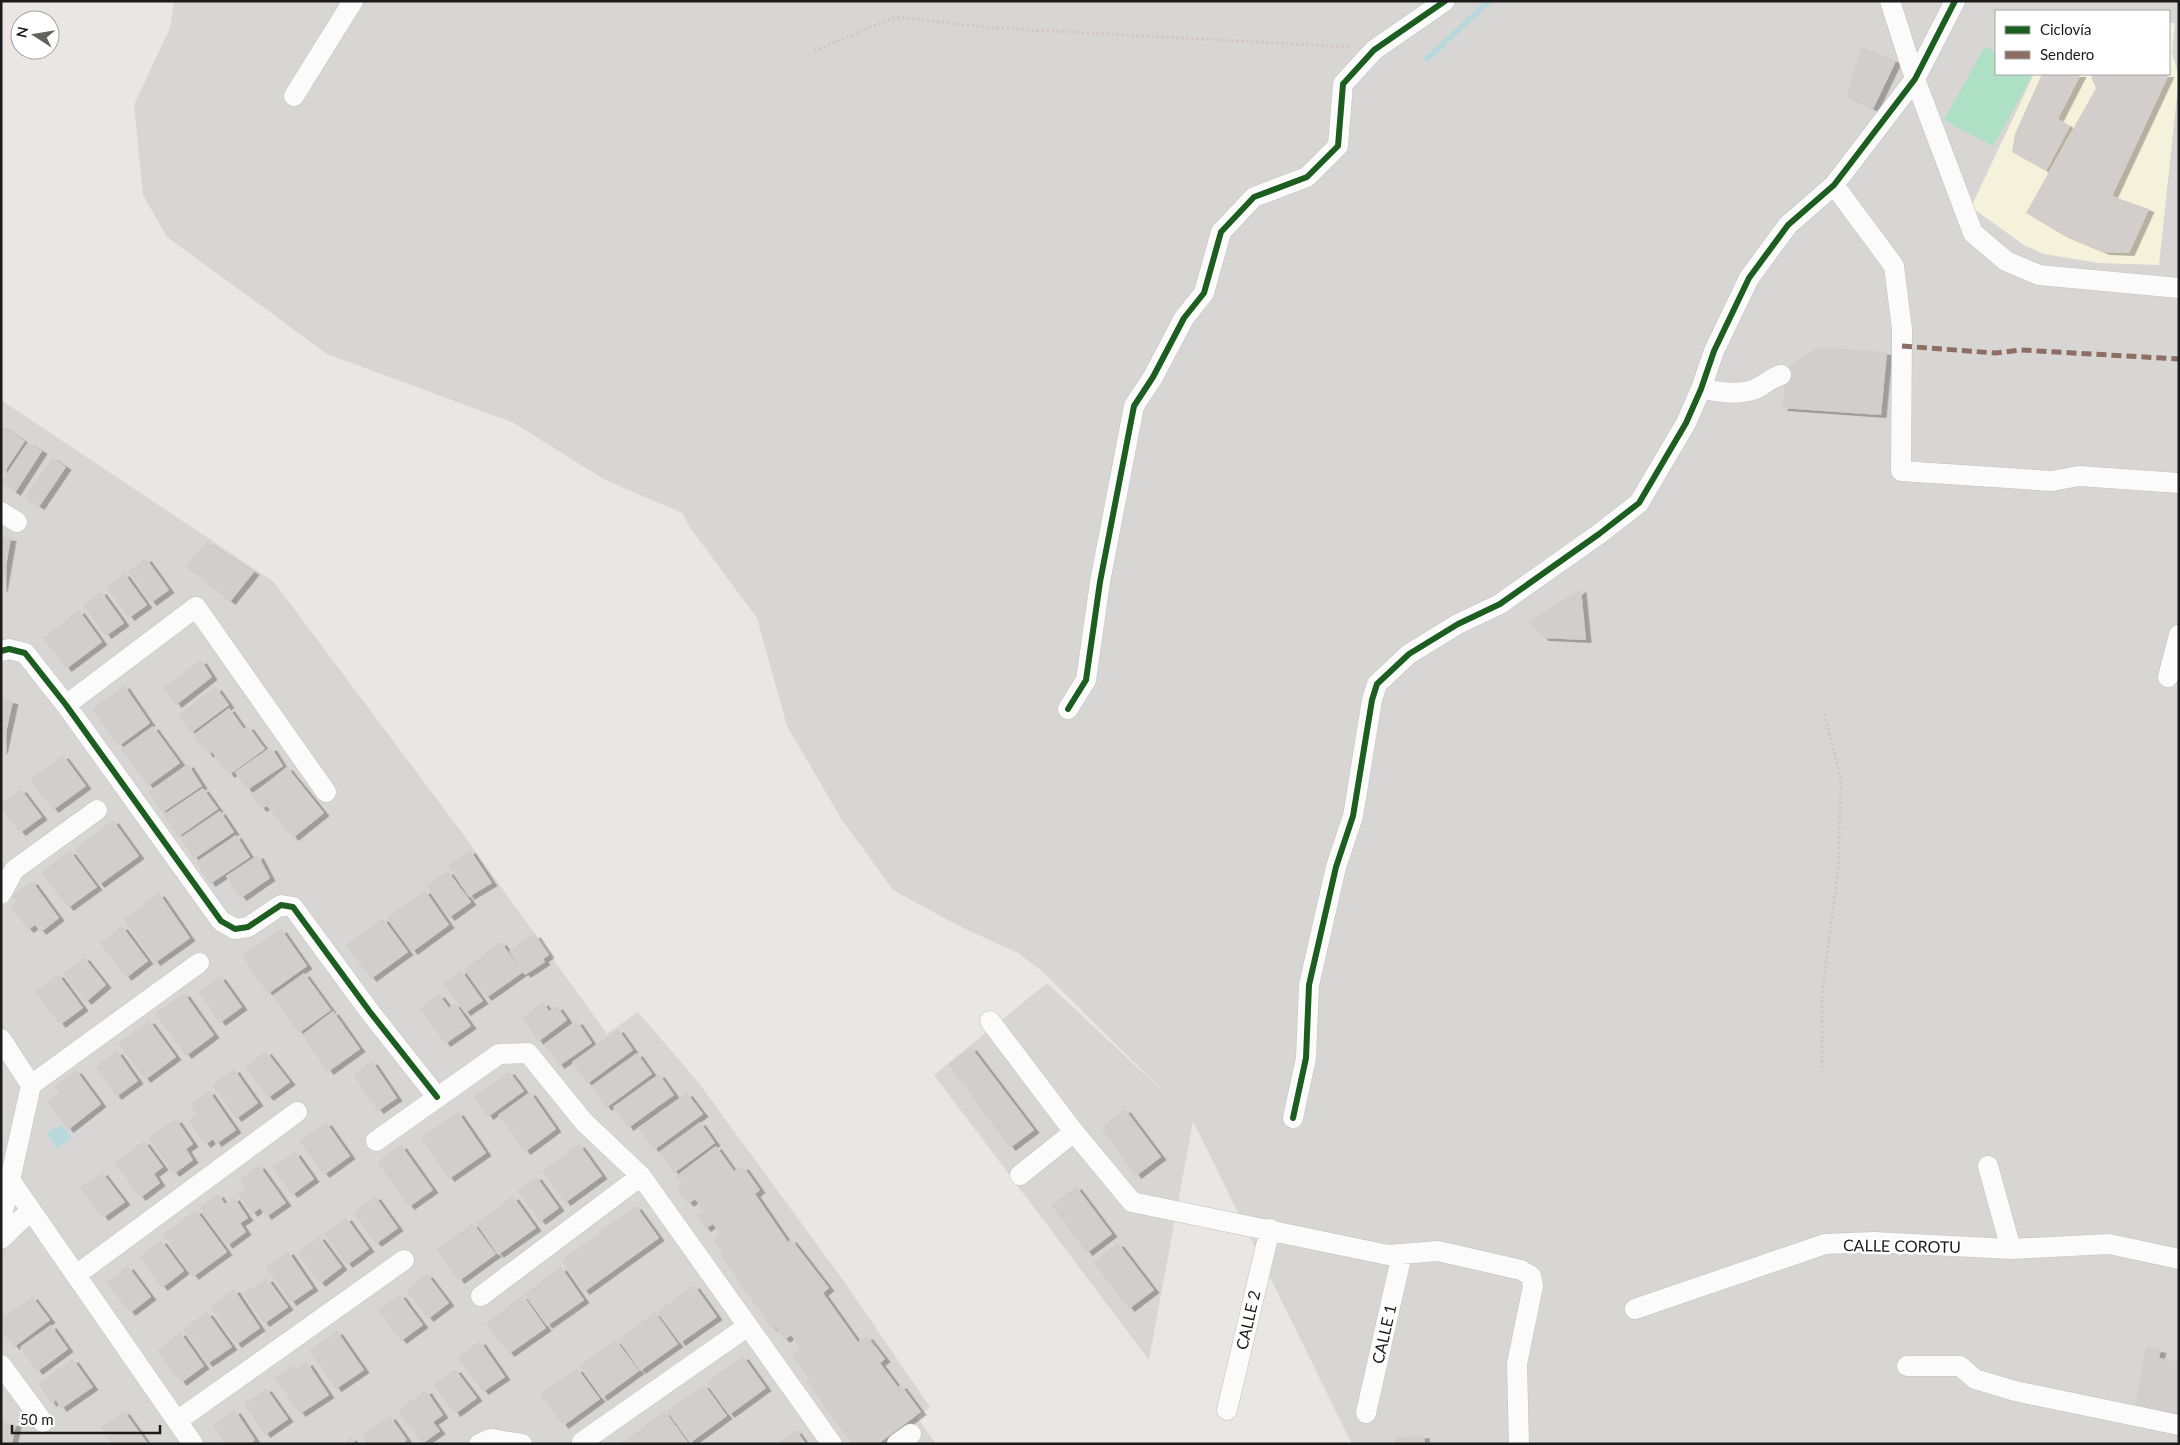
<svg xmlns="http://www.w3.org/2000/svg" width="2180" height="1445" font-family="Lato,sans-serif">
<defs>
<filter id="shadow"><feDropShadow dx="5.5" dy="3" stdDeviation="0" flood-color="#0004"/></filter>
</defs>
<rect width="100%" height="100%" fill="#e9e6e3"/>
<!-- residential -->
<path fill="#d8d6d5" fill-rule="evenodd" d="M174,1H2179V1444H1352L1193,1121L1149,1360L934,1075L1047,983L1170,1098L1042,971L1018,953L957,925L893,890L842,820L787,726L757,618L691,529L682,513L605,480L514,423L327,354L167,237L143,195L134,105L170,28ZM1996,11H2169V74H1996Z
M1,400L274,582L463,834L607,1034L638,1012L698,1082L843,1280L930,1407L917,1417L936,1444H1Z"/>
<!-- education -->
<path fill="#f5f2dc" d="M2169,23H2175L2172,53L2179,77L2159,265L2099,263L2044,254L2024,245L1971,207L2034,74H2169Z"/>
<!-- religious -->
<path fill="#d7d6d5" d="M1917,290L1954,292L1949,349L1914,345Z"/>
<!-- pitch -->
<path fill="#aee0c6" d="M1985,46L1996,53V74H2033L1993,146L1944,120Z"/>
<!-- water -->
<path fill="#b7d8dd" d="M62,1125L71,1138L57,1148L46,1133Z"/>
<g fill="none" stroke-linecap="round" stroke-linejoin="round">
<!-- stream -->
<path stroke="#b7d8dd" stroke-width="5.5" d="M1427,59L1489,1"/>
</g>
<!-- building -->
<path fill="#d2cecc" filter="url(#shadow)" d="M1861,46L1896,61L1873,109L1847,96Z
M2042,74H2081L2058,119L2070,126L2046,171L2012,152L2015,134Z
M2093,74H2169L2112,196L2149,209L2129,253L2104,252L2063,235L2026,213L2096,88L2091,77Z
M1819,347L1887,352L1881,415L1782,408L1787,367Z
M1,425L25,441L1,477Z
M28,442L42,451L15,493L1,482Z
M52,457L66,467L39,507L25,498Z
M1,537L11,538L2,589H1Z
M207,542L254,572L230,602L185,566Z
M146,558L169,590L151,603L128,571Z
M124,573L147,605L129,618L106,587Z
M1581,589L1586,640L1543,638L1528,621Z
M101,591L124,623L106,636L83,605Z
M79,610L102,642L66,669L43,638Z
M201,660L212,677L176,705L163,687Z
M124,685L150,723L119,746L92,709Z
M216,687L229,705L191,733L178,715Z
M1,699L13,701L2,751H1Z
M229,708L244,729L248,726L265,749L229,775L212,752L208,755L193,735Z
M153,726L180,763L148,786L121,749Z
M271,747L283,766L247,790L235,772Z
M63,755L86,786L53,810L30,780Z
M188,764L202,786L162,813L148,792Z
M287,767L324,813L293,838L267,806L261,809L251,795Z
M203,788L218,809L178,837L163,815Z
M21,789L42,817L20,833L1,808V804Z
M220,811L234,832L194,859L180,838Z
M113,820L139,856L99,885L74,849Z
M236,835L250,857L210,884L196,862Z
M470,850L492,883L469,897L448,865Z
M70,851L97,887L68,908L41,872Z
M258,855L270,878L241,898L226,876Z
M448,871L471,902L449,918L426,886Z
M32,881L59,918L41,932L35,925L28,930L10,906L16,902L12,896Z
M425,890L449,925L412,952L387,917Z
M159,893L190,938L155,963L123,919Z
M383,918L408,952L371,979L346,945Z
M122,926L148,961L126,978L100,943Z
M281,929L307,966L268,994L242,956Z
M535,934L549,955L543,959L545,962L525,975L523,972L486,998L464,969L501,942L521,970L509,951Z
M84,957L106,985L86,1002L63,974Z
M461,970L483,1001L465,1013L443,984Z
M304,973L331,1010L299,1033L272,996Z
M58,974L83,1008L60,1025L35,992Z
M220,976L242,1007L220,1023L198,992Z
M184,993L214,1035L186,1056L155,1014Z
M439,994L449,1008L455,1003L471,1026L445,1044L420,1008Z
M543,1002L549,1011L557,1006L567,1020L538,1042L523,1017Z
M333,1011L360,1049L328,1072L302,1035Z
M149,1020L176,1057L145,1080L118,1043Z
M577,1021L592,1043L559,1066L544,1044Z
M618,1029L633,1050L587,1084L572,1062Z
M971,1047L1034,1130L1010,1148L948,1064Z
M117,1051L138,1081L116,1097L95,1067Z
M266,1051L290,1082L268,1098L245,1067Z
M637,1053L652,1074L606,1108L591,1086Z
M372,1061L397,1098L378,1111L353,1074Z
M234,1069L258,1103L236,1119L212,1085Z
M76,1070L101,1104L68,1130L47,1101L59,1092L54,1086Z
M509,1071L524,1091L488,1117L473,1097Z
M659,1074L674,1095L628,1128L613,1107Z
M209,1091L236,1130L216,1144L213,1139L205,1145L188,1120L196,1114L190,1105Z
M530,1092L556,1129L525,1152L498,1115Z
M687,1093L703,1114L654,1150L638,1128Z
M1125,1109L1161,1157L1136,1176L1101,1128Z
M458,1112L486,1153L449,1179L421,1138Z
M176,1119L193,1144L186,1149L193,1160L174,1174L148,1138Z
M326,1122L350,1156L324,1175L299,1141Z
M700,1122L715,1143L674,1173L659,1152Z
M144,1141L163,1167L154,1174L160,1183L140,1198L115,1162Z
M579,1144L602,1176L565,1203L542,1171Z
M401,1145L433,1190L409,1207L377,1162Z
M716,1146L734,1171L743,1166L760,1190L755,1194L788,1242L791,1239L829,1288L823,1293L858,1342L867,1336L885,1359L880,1363L898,1387L901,1385L921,1412L878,1444H852L806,1381L809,1379L792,1354L800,1348L791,1335L784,1340L775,1327L772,1329L721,1255L723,1254L713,1240L720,1235L713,1224L705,1229L696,1215L703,1210L695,1199L688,1204L677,1188L682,1185L676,1176Z
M295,1152L314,1179L292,1195L272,1168Z
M259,1165L286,1203L266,1217L260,1208L252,1214L238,1194L246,1188L240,1179Z
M102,1172L125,1202L103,1218L80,1187Z
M536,1176L559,1208L540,1222L517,1190Z
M1076,1186L1112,1234L1087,1253L1051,1205Z
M218,1194L225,1204L234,1197L248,1218L240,1223L246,1232L227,1246L200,1208Z
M375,1196L398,1228L376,1244L353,1213Z
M513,1196L536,1228L498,1255L476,1223Z
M636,1206L659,1238L584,1292L561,1260Z
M196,1210L227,1252L193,1277L163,1234Z
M346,1217L369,1249L347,1265L324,1234Z
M473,1223L496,1254L459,1281L436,1249Z
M319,1236L342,1267L320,1284L297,1253Z
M161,1240L184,1271L162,1288L139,1257Z
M1118,1243L1154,1290L1129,1309L1093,1262Z
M288,1251L313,1288L291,1303L265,1266Z
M128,1266L151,1297L130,1313L106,1282Z
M561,1267L584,1300L547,1326L524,1294Z
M427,1274L449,1303L428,1319L406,1290Z
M267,1278L288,1307L264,1324L243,1294Z
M694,1285L717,1317L680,1343L657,1312Z
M234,1289L260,1328L236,1345L210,1306Z
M400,1294L423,1325L401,1341L378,1310Z
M523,1295L546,1328L509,1354L486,1323Z
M32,1296L50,1320L14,1347L1,1330V1319Z
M207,1312L232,1347L207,1364L183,1329Z
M655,1312L678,1344L640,1371L618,1339Z
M51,1325L68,1349L37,1372L20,1347Z
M337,1331L364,1370L336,1389L309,1351Z
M180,1332L204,1366L181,1383L157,1350Z
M616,1340L639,1371L602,1398L579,1366Z
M480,1341L505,1377L483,1392L458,1357Z
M2146,1347L2161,1350L2159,1358L2179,1361V1414L2135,1406Z
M743,1356L766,1388L729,1415L706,1383Z
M73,1359L93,1387L61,1409L56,1400L51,1404L38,1383Z
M307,1362L329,1395L300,1414L275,1377L294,1364L297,1369Z
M577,1368L600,1399L563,1426L540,1394Z
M455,1369L477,1398L455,1414L433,1385Z
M704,1384L727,1416L690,1443L667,1411Z
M266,1388L288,1419L265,1435L244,1404Z
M426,1390L443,1415L433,1422L440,1431L422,1444L398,1410Z
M235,1410L255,1440L250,1444H225L213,1425Z
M124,1411L148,1444H113L101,1427Z
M665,1411L689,1444H632L628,1438Z
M390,1416L407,1440L402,1444H367L362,1436Z
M1,1421L16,1424L12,1444H1Z
M796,1430L806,1444H776Z
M1424,1435L1425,1444H1390L1395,1442V1438Z
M351,1437L355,1444H342Z
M627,1438L631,1444H620Z"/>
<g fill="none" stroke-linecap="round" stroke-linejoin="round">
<!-- minor casing -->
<g stroke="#c2c1bf" stroke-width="21">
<path id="minor" d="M1890,1L1915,79L1973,233L2006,261L2039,275L2179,288
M294,96L353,1
M1834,185L1894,266L1902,329L1901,471L2052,481L2079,476L2179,483
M1701,389C1719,392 1736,395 1753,390C1763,387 1770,378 1781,375
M1,512L17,522
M1,651L9,649L25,653L66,705L221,921L235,929L248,927L281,905L293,907L370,1012L437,1097
M2168,677L2179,635
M66,705L196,607L326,792
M1068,709L1086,680L1100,582L1134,406L1153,377L1184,318L1204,293L1221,232L1254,197L1307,177L1338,146L1343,84L1374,50L1445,1
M1,894L14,870L97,810
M990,1021L1074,1132L1132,1202L1388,1255L1438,1251L1521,1270L1531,1276L1533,1286L1517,1364L1519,1444
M1,1039L31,1085
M1293,1118L1306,1058L1309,985L1336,867L1353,816L1372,700L1377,684L1409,654L1458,624L1500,604L1599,534L1639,503L1686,423L1701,389L1714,351L1749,278L1788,225L1834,185L1915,79L1955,1
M376,1141L499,1054L528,1053L584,1122L641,1176L832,1444
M1988,1166L2011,1249
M1020,1175L1074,1132
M10,1180L193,1444
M1,1221L31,1085L199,963
M1,1239L31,1210
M76,1275L297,1112
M481,1296L641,1176
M1635,1309L1825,1244L1874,1242L2011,1249L2109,1244L2179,1259
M1,1365L43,1422
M1907,1366H1960L1975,1379L2015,1391L2179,1425
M1227,1410L1270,1229
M1366,1413L1402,1254
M177,1421L404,1260
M582,1442L748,1326
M479,1444L490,1439L522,1444
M897,1444L911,1434"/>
</g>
<!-- path -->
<path stroke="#d5c5c4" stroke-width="3" stroke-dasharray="2.5 2.5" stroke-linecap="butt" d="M814,51L895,17L996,28L1351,47
M1822,1068V994L1838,871L1841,779L1824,713"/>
<!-- minor -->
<use href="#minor" stroke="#fcfbfb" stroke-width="20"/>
<!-- quiet -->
<path stroke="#8d6e63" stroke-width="5" stroke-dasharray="10 5" stroke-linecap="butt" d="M1902,346L1995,353L2021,350L2179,359"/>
<!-- cycleway casing -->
<g stroke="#fff" stroke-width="9">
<path id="cycleway" d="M1,651L9,649L25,653L66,705L221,921L235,929L248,927L281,905L293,907L370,1012L437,1097
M1068,709L1086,680L1100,582L1134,406L1153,377L1184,318L1204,293L1221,232L1254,197L1307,177L1338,146L1343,84L1374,50L1445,1
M1293,1118L1306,1058L1309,985L1336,867L1353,816L1372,700L1377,684L1409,654L1458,624L1500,604L1599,534L1639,503L1686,423L1701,389L1714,351L1749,278L1788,225L1834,185L1915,79L1955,1"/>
</g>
<!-- cycleway -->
<use href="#cycleway" stroke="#1b5e20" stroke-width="6"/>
</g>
<g text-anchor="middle" stroke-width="5" stroke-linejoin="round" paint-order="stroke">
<!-- street labels -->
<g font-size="16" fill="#1b1b1b" stroke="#fff">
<text transform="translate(1902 1246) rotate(1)" y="6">CALLE COROTU</text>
<text transform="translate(1248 1320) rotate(-77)" y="6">CALLE 2</text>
<text transform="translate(1384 1334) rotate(-77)" y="6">CALLE 1</text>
</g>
</g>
<!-- border -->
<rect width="2180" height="1445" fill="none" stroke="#1b1b1b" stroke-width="5"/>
<!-- legend -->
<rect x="1995" y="10" width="175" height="65" fill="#ffffff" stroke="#a4a4a4"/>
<rect x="2005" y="26" width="25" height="8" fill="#1b5e20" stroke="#a4a4a4"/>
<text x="2040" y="35" font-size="15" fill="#1b1b1b">Ciclovía</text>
<rect x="2005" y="51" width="25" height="8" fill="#8d6e63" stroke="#a4a4a4"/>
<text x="2040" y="60" font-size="15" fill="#1b1b1b">Sendero</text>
<!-- north arrow -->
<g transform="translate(35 35) rotate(282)"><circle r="24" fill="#ffffff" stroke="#a4a4a4"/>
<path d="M0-4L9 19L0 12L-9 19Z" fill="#636261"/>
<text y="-8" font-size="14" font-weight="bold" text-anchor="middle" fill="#1b1b1b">N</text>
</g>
<!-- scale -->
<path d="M12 1425v8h148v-8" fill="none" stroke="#1b1b1b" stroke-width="2.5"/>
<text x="20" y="1425" font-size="15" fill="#1b1b1b" stroke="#ffffff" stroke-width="4" paint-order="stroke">50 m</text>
</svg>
